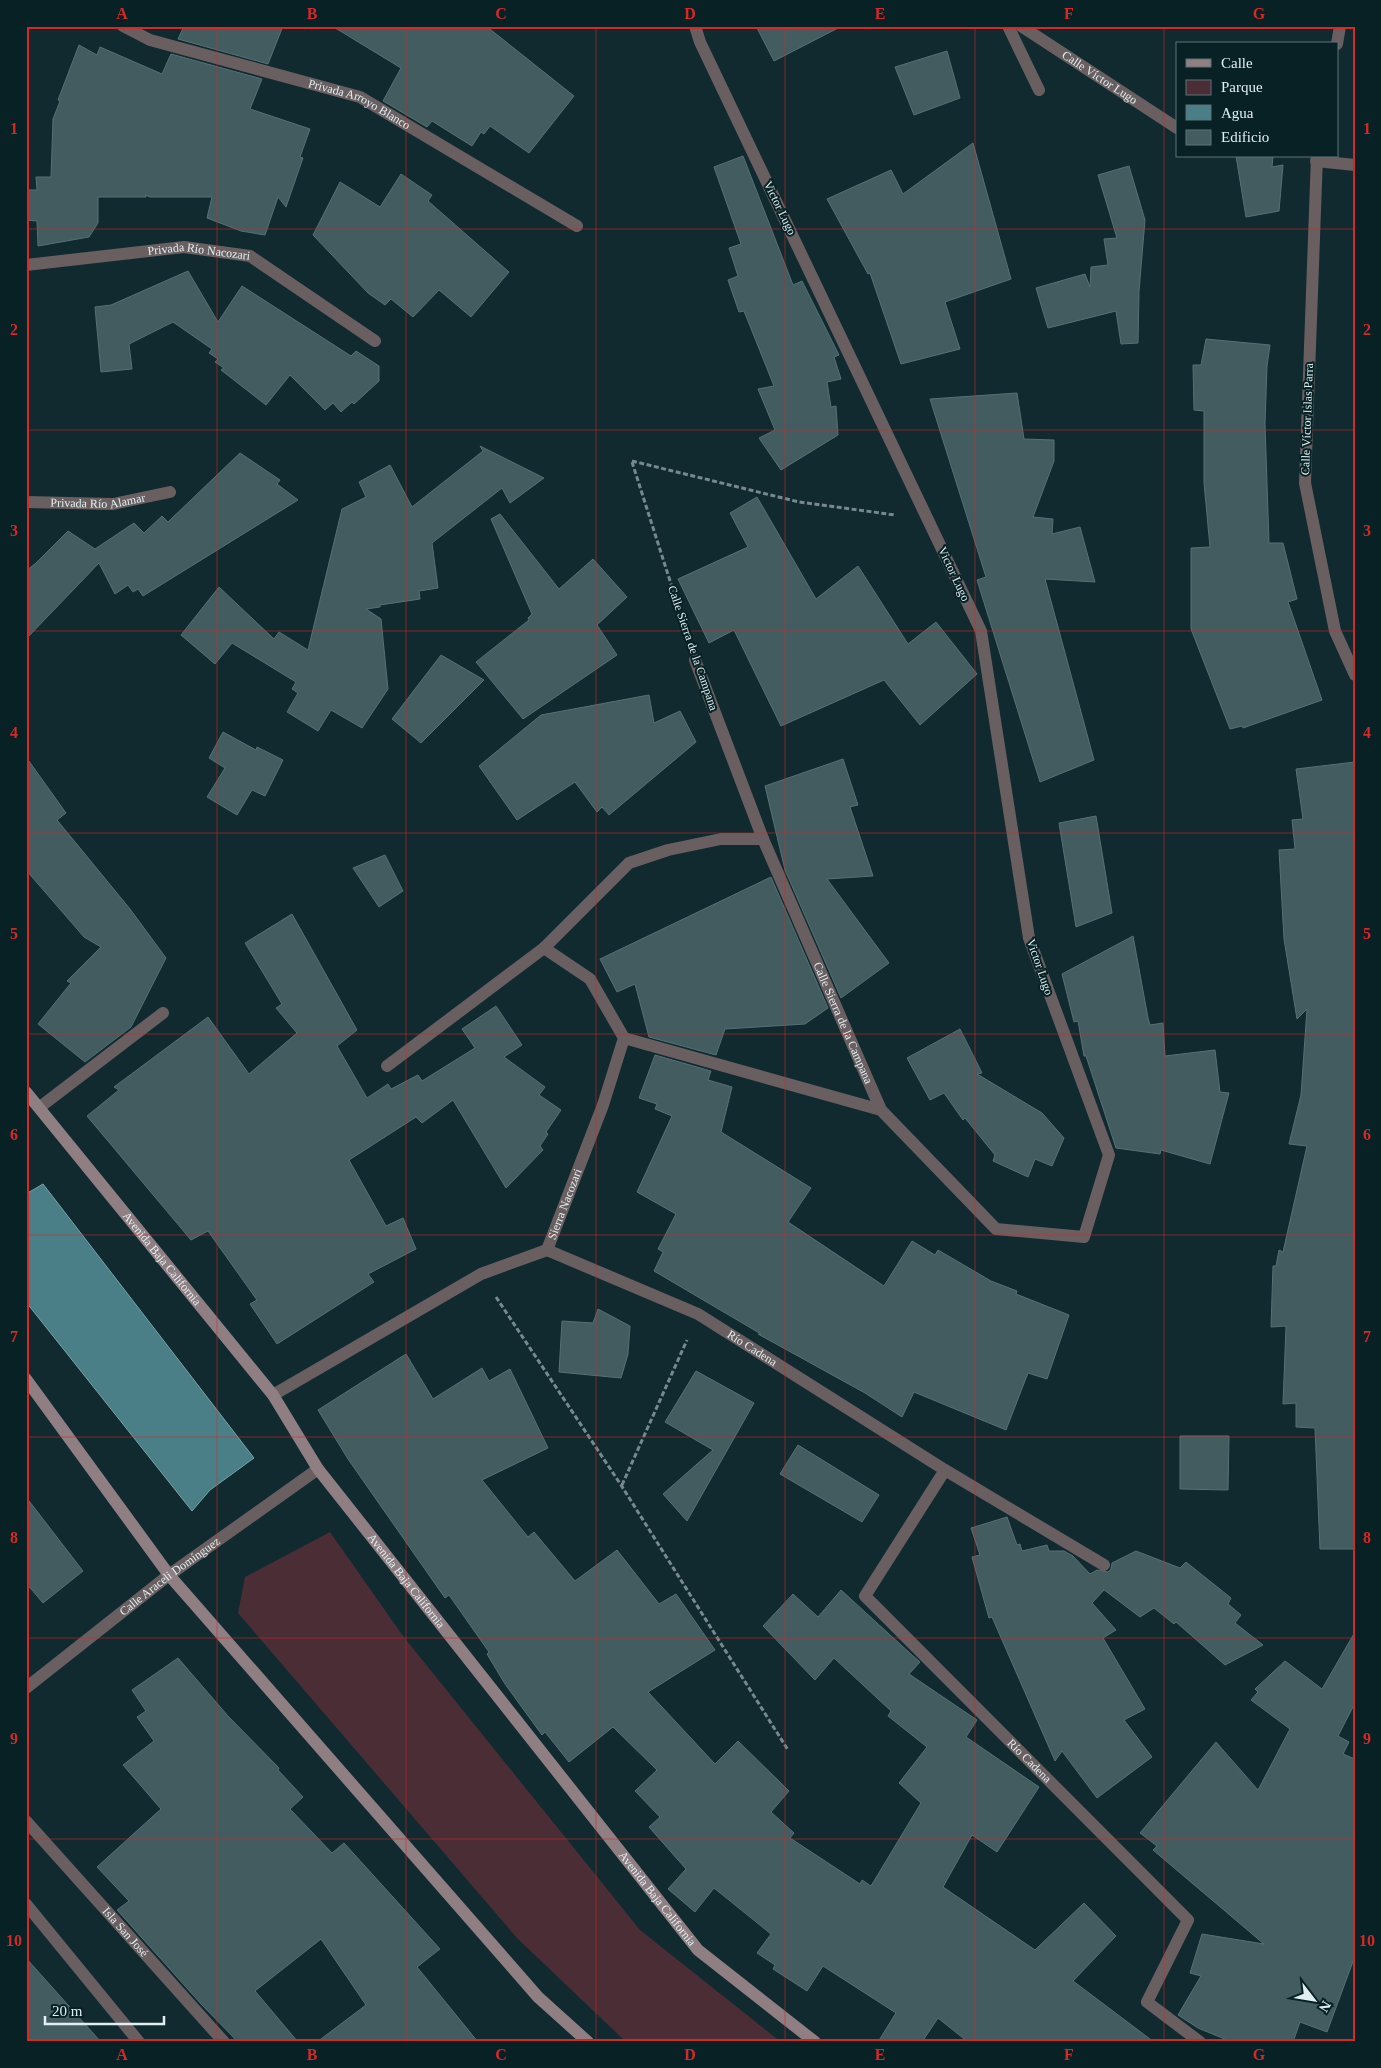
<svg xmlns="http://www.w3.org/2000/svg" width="1381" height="2068" font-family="'Times New Roman',serif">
<rect width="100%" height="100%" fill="#112a2f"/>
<!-- green -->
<path fill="#4b2d36" d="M330,1532L403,1636L640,1930L781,2042H626L517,1938L238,1613L245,1577Z"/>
<!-- water -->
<path fill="#4a7f88" stroke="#77a1a8" d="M43,1184L254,1458L210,1490L192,1511L26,1302V1194Z"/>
<!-- building -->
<path fill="#425c60" stroke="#567176" d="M184,26H283L268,64L178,39Z
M332,26H486L574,96L529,153L490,126L484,134L481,132L472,146L432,121L427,127L383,101L401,68Z
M756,26H842L774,61Z
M79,45L97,55L100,47L162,74L171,54L262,79L250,109L310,129L300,157L303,158L286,207L278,197L265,235L241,231L207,218L212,197H150L145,195L146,197H98V223L89,237L38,246L37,221L26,220V190H37L36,177H51L53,119L60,101L58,100Z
M947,51L960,98L914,115L895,67Z
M973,143L1011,279L945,302L960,349L901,364L870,273L868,274L827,199L891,170L903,194Z
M743,156L793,285L802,281L839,355L834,357L841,379L827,382L831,407L836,406L838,435L781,470L759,438L775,430L758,389L774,386L744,311L739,312L728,280L738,276L729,248L741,244L714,167Z
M1236,156H1273L1272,167L1283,165L1279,211L1246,217Z
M1129,166L1145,220L1139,291L1138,343L1121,344L1116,311L1048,328L1036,288L1085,274L1090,287L1091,267L1108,265L1104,239L1117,238L1098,175Z
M401,174L432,195L428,201L509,272L471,317L439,290L413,317L391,299L385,305L368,293L313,235L340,182L380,207Z
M188,271L218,322L242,286L351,356L356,351L379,366V381L354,404L352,402L341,412L333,403L325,410L290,375L266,405L221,370L224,368L215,362L218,359L209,353L212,349L173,322L129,344L132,369L101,372L95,307L111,305Z
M1206,339L1270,345L1267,366L1265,424L1269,543H1283L1297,599L1288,602L1322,700L1243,728L1242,726L1230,729L1191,629V548L1210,547L1204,483V411L1194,410L1193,365H1201Z
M1017,393L1024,439L1054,440V461L1033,517L1053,519L1052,534L1080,527L1095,582L1045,579L1094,760L1040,782L977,580L986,577L930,399Z
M480,446L544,478L510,503L502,488L432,543L438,588L419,591L420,599L380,605V607L366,609L381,619L388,689L362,728L331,710L318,731L287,712L298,693L292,689L296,682L232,643L215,664L181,635L219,587L274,639L279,632L308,650L342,509L366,497L359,482L390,465L412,507L483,451Z
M240,453L280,480L277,484L298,500L143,596L138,589L133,592L128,585L115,594L99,563L26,639V571L36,563L68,531L95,549L134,523L144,533L162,516L168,522Z
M757,497L816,599L858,566L908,644L936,622L977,674L920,725L884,680L781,726L734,630L709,643L678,579L748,547L730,513Z
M500,514L559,589L593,559L627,597L597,625L617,655L523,719L476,662L529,620L528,618L532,614L491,519Z
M441,655L484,680L421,743L392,719Z
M649,695L654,723L680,711L696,742L609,815L602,807L597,812L575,782L517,820L479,766L541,715Z
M223,732L256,750L257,747L283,760L265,796L252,790L237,815L207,797L225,768L209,758Z
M26,757L66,813L57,820L130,909L166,958L131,1027L85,1062L38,1024L71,983L67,981L101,947L84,937L26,870Z
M843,759L858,805L850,807L873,876L827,879L889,963L841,998L785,870L765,786Z
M1355,762V1549H1320L1315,1428L1296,1427V1403L1283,1404L1286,1326L1271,1327L1273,1266H1276L1279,1250L1283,1252L1307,1146L1289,1144L1301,1095L1307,1009L1297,1019L1284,939L1279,850L1295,849L1292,820L1303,819L1296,769Z
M1096,816L1112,913L1076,927L1059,823Z
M385,855L403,891L379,907L353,868Z
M771,877L828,1008L805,1024L725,1029L716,1055L649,1037L635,984L617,992L600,959Z
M292,914L357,1030L337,1046L367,1098L388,1084L391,1089L418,1075L422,1081L475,1048L462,1029L496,1006L522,1045L504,1057L545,1087L539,1095L561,1110L546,1132L548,1134L540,1146L543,1150L506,1188L453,1100L422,1123L416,1117L349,1160L386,1226L403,1218L416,1249L368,1274L374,1282L277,1344L250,1304L257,1300L208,1231L191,1240L87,1116L119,1090L114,1087L208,1017L249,1074L297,1033L276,1008L282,1004L245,943Z
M1133,936L1148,1018L1150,1025L1163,1023L1165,1056L1215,1050L1220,1092L1229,1093L1210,1164L1161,1150L1160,1154L1116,1148L1086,1056H1084L1078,1021L1074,1022L1062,974Z
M960,1029L982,1073L977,1074L1042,1113L1064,1138L1052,1166L1035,1159L1028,1177L993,1161L995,1155L965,1118L963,1120L944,1093L930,1100L907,1058Z
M655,1055L711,1071L708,1080L732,1087L721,1132L811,1188L788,1222L884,1286L912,1241L935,1255L938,1250L991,1281L1017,1291L1016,1294L1069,1315L1047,1379L1028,1373L1006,1430L914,1392L902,1417L865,1393L758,1334H761L654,1271L663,1252L658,1249L676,1214L637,1192L672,1116L655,1109L657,1104L639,1098Z
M598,1309L630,1326L628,1354L621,1378L559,1372L562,1321L593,1323Z
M406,1354L433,1399L482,1368L489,1381L510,1369L548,1448L482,1480L528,1537L534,1532L575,1581L617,1550L659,1604L676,1594L715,1650L648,1692L715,1764L738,1741L789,1791L771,1812L794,1833L790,1838L860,1884L862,1880L871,1886L921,1803L899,1783L927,1747L888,1716L891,1711L834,1658L815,1680L763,1626L793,1594L818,1617L841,1590L912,1655L920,1662L909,1674L977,1720L966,1737L1039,1787L997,1852L972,1835L943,1887L1035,1950L1084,1903L1116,1936L1073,1981L1154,2042H968L938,2018L922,2042H878L896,2013L823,1966L807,1991L773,1969L775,1965L757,1953L771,1934L714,1888L695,1912L668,1889L686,1869L649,1827L660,1817L635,1791L657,1770L613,1727L569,1762L545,1732L542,1735L505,1684L487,1654L489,1652L449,1595L445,1598L348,1459L318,1410Z
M696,1371L754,1403L687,1521L663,1494L713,1450L665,1422Z
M1180,1436H1229L1228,1490L1180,1489Z
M798,1445L879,1495L862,1522L780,1474Z
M26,1497L83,1571L43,1603L26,1583Z
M1007,1517L1017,1545L1020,1544L1022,1551L1047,1545L1049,1551H1064L1073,1556L1090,1574L1097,1570L1108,1572L1111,1569L1112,1563L1136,1551L1180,1568L1186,1562L1231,1598L1228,1604L1241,1615L1235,1623L1263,1645L1225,1665L1176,1622L1174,1624L1154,1608L1140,1617L1103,1589L1104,1590L1092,1603L1116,1630L1103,1638L1145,1709L1124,1720L1152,1757L1097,1798L1062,1751L1055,1761L992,1617L989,1618L972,1557L980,1555L971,1528Z
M1355,1632V1703L1338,1736L1349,1742L1343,1754L1355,1759V1956L1327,2032L1300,2022L1293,2042H1232L1198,2028L1178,2015L1201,1976L1190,1973L1202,1934L1264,1944L1153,1850L1157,1846L1140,1833L1216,1742L1258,1790L1290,1729L1251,1700L1258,1692L1255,1689L1285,1661L1322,1689Z
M178,1658L228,1716L279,1768L278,1770L303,1797L290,1809L332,1853L344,1843L440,1949L417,1967L478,2042H317L366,2005L321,1939L255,1991L298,2042H238L202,2005L117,1910L129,1901L97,1867L161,1809L123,1765L154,1741L137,1717L146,1711L132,1690Z
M26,1958L101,2042H26Z"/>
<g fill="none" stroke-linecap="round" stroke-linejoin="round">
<!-- path -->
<path stroke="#76898e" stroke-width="3" stroke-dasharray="5 2.5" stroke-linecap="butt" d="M632,461L799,502L895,515
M632,462L687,634
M496,1297L621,1485L788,1750
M622,1485L687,1340"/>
<!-- pedestrian -->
<path stroke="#695f61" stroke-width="12" id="s1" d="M1021,26L1177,128"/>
<!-- minor -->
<g stroke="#695f61" stroke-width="12">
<path id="s2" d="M123,26L150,40L360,97L577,226"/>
<path d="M1008,26L1039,90"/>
<path d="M1337,44L1340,26"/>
<path d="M1317,156L1305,483L1335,631L1355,675"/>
<path d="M1316,161L1355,165"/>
<path id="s3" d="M26,265L184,247L250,256L375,341"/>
<path id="s4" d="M26,502L113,504L170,492"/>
<path id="s5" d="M695,660L763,839L881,1110"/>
<path d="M624,1038L881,1110L996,1229L1084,1237L1109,1155L1029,938L981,631L700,42L695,26"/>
<path d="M387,1066L544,948L629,863L668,850L721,839H763"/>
<path d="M40,1107L163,1013"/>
<path id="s6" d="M547,1250L698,1314L945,1470L1104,1565"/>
<path id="s7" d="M273,1395L481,1274L547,1250L603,1105L624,1038L590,979L544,948"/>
<path id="s8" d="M945,1470L865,1596L1188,1920L1147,2002L1200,2042"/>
<path id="s9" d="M26,1821L224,2042"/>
<path d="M26,1904L139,2042"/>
</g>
<!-- tertiary -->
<path stroke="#695f61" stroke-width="12" id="s10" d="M26,1688L169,1575L318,1469"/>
<!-- secondary -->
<g stroke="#8f7e82" stroke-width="12">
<path id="s11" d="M26,1092L273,1395L318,1469L698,1950L815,2042"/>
<path d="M26,1379L169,1575L538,1997L588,2042"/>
</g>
</g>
<!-- grid -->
<path fill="none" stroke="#d62828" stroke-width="1" stroke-opacity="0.55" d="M217,26V2042M406,26V2042M596,26V2042M785,26V2042M975,26V2042M1164,26V2042M26,229H1355M26,430H1355M26,631H1355M26,833H1355M26,1034H1355M26,1235H1355M26,1437H1355M26,1638H1355M26,1839H1355"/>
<g text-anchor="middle" stroke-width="4" stroke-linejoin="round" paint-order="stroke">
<!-- street labels -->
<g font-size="12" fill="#e1eff2" stroke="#072125">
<text dy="4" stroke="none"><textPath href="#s1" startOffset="94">Calle Víctor Lugo</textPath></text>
<text dy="4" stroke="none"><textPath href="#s2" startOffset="250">Privada Arroyo Blanco</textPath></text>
<text transform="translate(780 208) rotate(64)" y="4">Victor Lugo</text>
<text dy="4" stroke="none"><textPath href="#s3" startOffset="174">Privada Río Nacozari</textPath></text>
<text transform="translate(1307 419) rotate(-88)" y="4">Calle Víctor Islas Parra</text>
<text dy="4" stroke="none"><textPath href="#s4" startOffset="72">Privada Río Alamar</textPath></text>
<text transform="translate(954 574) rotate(65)" y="4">Victor Lugo</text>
<text transform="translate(693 648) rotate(71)" y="4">Calle Sierra de la Campana</text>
<text transform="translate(1040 967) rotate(71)" y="4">Victor Lugo</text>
<text dy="4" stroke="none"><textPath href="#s5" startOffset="392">Calle Sierra de la Campana</textPath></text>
<text dy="4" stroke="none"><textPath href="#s7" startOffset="360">Sierra Nacozari</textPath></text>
<text dy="4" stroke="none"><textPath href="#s11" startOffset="215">Avenida Baja California</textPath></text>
<text dy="4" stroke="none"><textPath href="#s6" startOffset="228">Río Cadena</textPath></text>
<text dy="4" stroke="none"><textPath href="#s10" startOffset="182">Calle Araceli Domínguez</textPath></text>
<text dy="4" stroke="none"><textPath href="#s11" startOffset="620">Avenida Baja California</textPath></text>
<text dy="4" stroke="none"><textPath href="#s8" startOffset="382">Río Cadena</textPath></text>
<text dy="4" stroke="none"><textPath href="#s11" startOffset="1025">Avenida Baja California</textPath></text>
<text dy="4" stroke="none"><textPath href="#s9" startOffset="149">Isla San José</textPath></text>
</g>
</g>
<!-- border -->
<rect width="1381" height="2068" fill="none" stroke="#072125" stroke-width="55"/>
<!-- legend -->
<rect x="1176" y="42" width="162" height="115" fill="#072125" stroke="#5e7377"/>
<rect x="1186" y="59" width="25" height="8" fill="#8f7e82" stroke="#5e7377"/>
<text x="1221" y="68" font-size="15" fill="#e1eff2">Calle</text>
<rect x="1186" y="80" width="25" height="15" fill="#4b2d36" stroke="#5e7377"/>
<text x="1221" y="92" font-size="15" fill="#e1eff2">Parque</text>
<rect x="1186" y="105" width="25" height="15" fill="#4a7f88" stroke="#5e7377"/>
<text x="1221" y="118" font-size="15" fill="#e1eff2">Agua</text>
<rect x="1186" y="130" width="25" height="15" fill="#425c60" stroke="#5e7377"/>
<text x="1221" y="142" font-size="15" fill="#e1eff2">Edificio</text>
<!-- north arrow -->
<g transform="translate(1314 2000) rotate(121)" stroke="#072125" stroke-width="4" paint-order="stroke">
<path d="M0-4L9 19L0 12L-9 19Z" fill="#e1eff2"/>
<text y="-8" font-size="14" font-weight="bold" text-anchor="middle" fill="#e1eff2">N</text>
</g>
<!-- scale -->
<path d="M45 2016v8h119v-8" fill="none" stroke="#e1eff2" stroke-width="2.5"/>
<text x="52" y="2016" font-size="15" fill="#e1eff2" stroke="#072125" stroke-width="4" paint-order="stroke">20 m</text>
<rect x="28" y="28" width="1326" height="2012" fill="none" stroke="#d62828" stroke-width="2"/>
<g font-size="16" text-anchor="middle" font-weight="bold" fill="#d62828">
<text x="122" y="19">A</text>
<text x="312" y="19">B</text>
<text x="501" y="19">C</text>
<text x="690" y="19">D</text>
<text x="880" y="19">E</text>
<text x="1069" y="19">F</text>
<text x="1259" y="19">G</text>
<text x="14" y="134">1</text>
<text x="1367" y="134">1</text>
<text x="14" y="335">2</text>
<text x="1367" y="335">2</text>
<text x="14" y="536">3</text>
<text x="1367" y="536">3</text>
<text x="14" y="738">4</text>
<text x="1367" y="738">4</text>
<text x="14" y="939">5</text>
<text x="1367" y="939">5</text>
<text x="14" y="1140">6</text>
<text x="1367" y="1140">6</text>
<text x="14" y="1342">7</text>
<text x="1367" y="1342">7</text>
<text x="14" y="1543">8</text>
<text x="1367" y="1543">8</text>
<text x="14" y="1744">9</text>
<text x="1367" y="1744">9</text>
<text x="14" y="1946">10</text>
<text x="1367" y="1946">10</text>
<text x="122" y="2060">A</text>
<text x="312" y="2060">B</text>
<text x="501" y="2060">C</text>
<text x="690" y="2060">D</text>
<text x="880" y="2060">E</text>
<text x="1069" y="2060">F</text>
<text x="1259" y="2060">G</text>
</g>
</svg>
